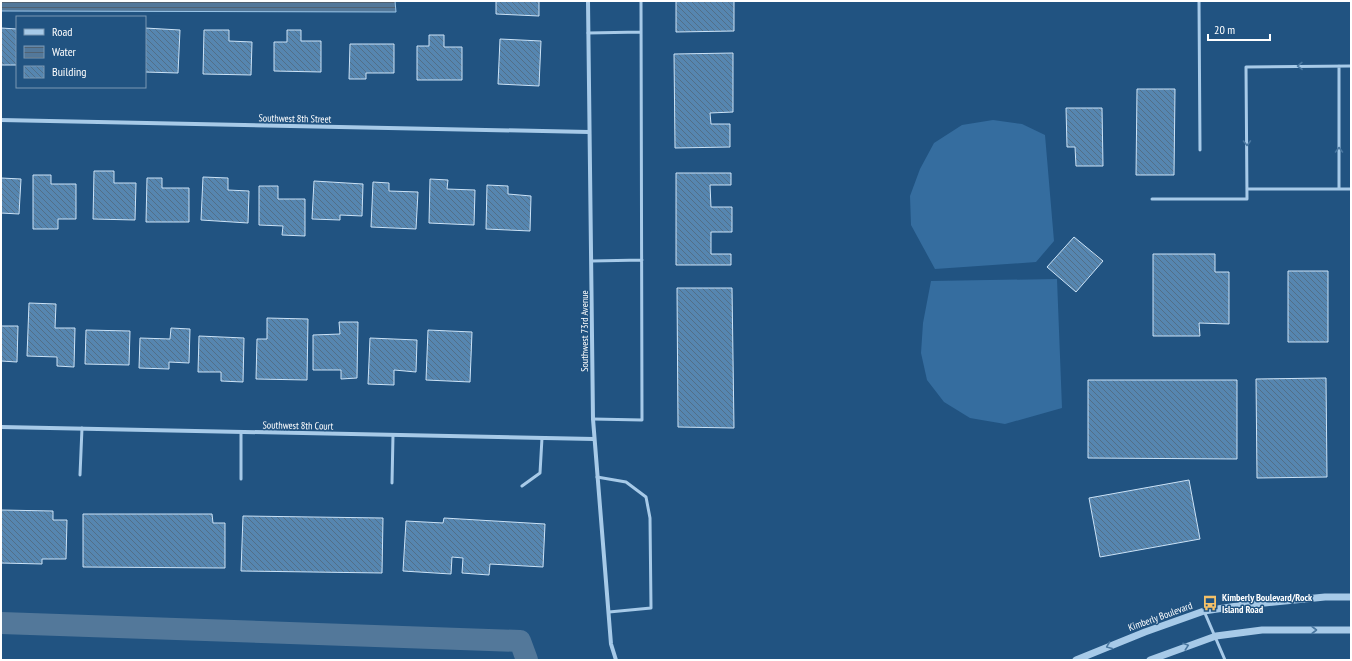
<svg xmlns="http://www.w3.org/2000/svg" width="1352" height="661" font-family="'PT Sans Narrow',sans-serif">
<defs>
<pattern id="water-rules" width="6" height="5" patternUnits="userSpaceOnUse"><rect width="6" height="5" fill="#53789a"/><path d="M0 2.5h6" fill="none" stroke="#506273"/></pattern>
<pattern id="building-back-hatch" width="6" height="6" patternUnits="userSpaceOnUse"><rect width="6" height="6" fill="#5686b0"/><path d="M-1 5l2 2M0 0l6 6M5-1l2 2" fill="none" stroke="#526f88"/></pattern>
</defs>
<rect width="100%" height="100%" fill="#215381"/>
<!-- grass -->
<path fill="#356d9f" d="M993,120L1022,124L1045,135L1054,241L1036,262L935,269L911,225L910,196L920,169L934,143L962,125Z
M1057,279L1062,408L1005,424L970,418L944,402L927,380L921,353L923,323L931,281Z"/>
<!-- water -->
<path fill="url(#water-rules)" stroke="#9bc6e9" d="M1,1H395L396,12L1,11Z"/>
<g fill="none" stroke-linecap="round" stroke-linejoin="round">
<!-- canal -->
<path stroke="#53789a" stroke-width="22" d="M1,623L520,641L527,660"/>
</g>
<!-- building -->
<path fill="url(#building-back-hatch)" stroke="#cbe2f6" d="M496,1H539V16L496,14Z
M676,1H734V31L676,32Z
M1,28L17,29V65H1Z
M145,28L180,30L178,73L145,72Z
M204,30H229V41L252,42L251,75L203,74Z
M287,30H301V41H321V72L274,71V42H287Z
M429,35H444V47H462V80H417V46H429Z
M500,39L541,41L539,86L498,84Z
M350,44H394V73H366V79H349Z
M733,53V112L710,113L711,124H730V147L675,148L674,54Z
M1137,89H1175L1174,175H1136Z
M1066,108H1102L1103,166H1076L1075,147H1067Z
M94,171H114V183H136L135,220L93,219Z
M676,173H731V185H710L711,207H732V232H711V254H731V265H676Z
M33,175H51V184H76V219H58V229H33Z
M203,177L228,178V190L249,191L248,223L201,220Z
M1,178L21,179L19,214L1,213Z
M147,178H162V188H189V222H146Z
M430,179L448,180L447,189L475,190L474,225L429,223Z
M314,181L363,184L362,216L340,215V220L312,219Z
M373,182L389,183V191L418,192L416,229L371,227Z
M487,185L508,186V194L531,196L530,231L486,229Z
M259,186H278V199H305V236L282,235L283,226L259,225Z
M1074,237L1103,261L1076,292L1047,267Z
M1153,254H1215V272H1229V324L1199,323L1200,336H1153Z
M1288,271H1328V342H1288Z
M677,288H732L734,428L678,427Z
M29,303L56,304L55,328H75L74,367L57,366V357L27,356Z
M267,318L308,319L307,380L256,379L257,339H267Z
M339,322H358L357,378L341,379V370H313V335L340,334Z
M1,326H18L17,362L1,361Z
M171,328L190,329L189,363L169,362V369L139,368L140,338L170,339Z
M86,330L130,331L129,365L85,364Z
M428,330L472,332L470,382L426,380Z
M199,336L244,338L243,382L221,381V372H198Z
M370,338L417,340L416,372L394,370V385L368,384Z
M1326,378L1327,477L1257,478L1256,379Z
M1088,380H1237V459L1088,458Z
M1189,480L1200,539L1100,557L1089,498Z
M1,510L53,511V520H67L66,559H42V564L1,563Z
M83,514H212L213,523H225V568L83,567Z
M243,516L383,518L382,573L241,571Z
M444,518L545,524L543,567L490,564L489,575L462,573L463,558L452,557L451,574L403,571L406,521L443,523Z"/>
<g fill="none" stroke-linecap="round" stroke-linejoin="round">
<!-- service -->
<path stroke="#a7cae8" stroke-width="3" d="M1199,1L1200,150
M588,33L641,32
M1339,66V189
M1247,189H1351
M1152,199H1247L1246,67L1351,66
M592,261L642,260
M593,419L642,420L641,1
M80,475L82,428
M597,477L626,482L646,497L650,518L651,608L609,612
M241,479V432
M392,483L393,435
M522,486L540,473L542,438
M1204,611L1225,660"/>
<!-- minor -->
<path stroke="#a7cae8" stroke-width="4" d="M588,1L593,419L611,644L616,660
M1,120L589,132
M1,427L594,439"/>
<!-- tertiary -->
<path stroke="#a7cae8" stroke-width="7" d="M1076,660L1145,632L1204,611L1244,605L1325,597H1351
M1150,660L1216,636L1262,630H1351"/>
</g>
<!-- one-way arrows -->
<defs><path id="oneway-chevron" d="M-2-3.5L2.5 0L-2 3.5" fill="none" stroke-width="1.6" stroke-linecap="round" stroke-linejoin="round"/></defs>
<g stroke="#4977a0">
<use href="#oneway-chevron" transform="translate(1300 66) rotate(179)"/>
<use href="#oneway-chevron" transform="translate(1247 143) rotate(89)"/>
<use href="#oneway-chevron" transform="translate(1339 150) rotate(-90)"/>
<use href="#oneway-chevron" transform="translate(1314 630)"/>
<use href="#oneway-chevron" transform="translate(1109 646) rotate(158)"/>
<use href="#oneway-chevron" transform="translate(1186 646) rotate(-19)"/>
</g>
<!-- icons -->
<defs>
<g id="bus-bare" transform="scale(1.2)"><path d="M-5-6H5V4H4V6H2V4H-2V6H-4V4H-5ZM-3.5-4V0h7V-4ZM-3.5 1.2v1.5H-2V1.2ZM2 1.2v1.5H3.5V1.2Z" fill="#f5c168" stroke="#215381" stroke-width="2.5" paint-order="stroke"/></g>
</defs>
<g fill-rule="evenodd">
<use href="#bus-bare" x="1210" y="603"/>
</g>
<g text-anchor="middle" stroke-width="3" stroke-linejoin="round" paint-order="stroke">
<!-- street labels -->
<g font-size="10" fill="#fff" stroke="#215381">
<text transform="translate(295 118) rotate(1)" y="4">Southwest 8th Street</text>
<text transform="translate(584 331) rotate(-90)" y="4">Southwest 73rd Avenue</text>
<text transform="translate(298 425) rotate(1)" y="4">Southwest 8th Court</text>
<text transform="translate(1160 616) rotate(-20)" y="4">Kimberly Boulevard</text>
</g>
<!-- poi labels -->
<g font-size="10" font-weight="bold" fill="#fff" stroke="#215381" text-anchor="start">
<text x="1222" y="601">Kimberly Boulevard/Rock<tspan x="1222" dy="12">Island Road</tspan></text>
</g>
</g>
<!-- border -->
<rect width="1352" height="661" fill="none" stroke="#ffffff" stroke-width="4"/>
<!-- legend -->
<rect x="16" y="16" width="130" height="72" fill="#215381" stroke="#7a98b3"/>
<rect x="24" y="29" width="20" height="6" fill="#a7cae8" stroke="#7a98b3"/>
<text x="52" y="36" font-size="12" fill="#ffffff">Road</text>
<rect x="24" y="46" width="20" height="12" fill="url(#water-rules)" stroke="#7a98b3"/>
<text x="52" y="56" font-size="12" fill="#ffffff">Water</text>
<rect x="24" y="66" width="20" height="12" fill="url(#building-back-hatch)" stroke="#7a98b3"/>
<text x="52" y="76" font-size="12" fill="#ffffff">Building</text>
<!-- scale -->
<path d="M1208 34v6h62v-6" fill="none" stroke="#ffffff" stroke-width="2"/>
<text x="1214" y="34" font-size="12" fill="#ffffff" stroke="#215381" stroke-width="3" paint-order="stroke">20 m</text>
</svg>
